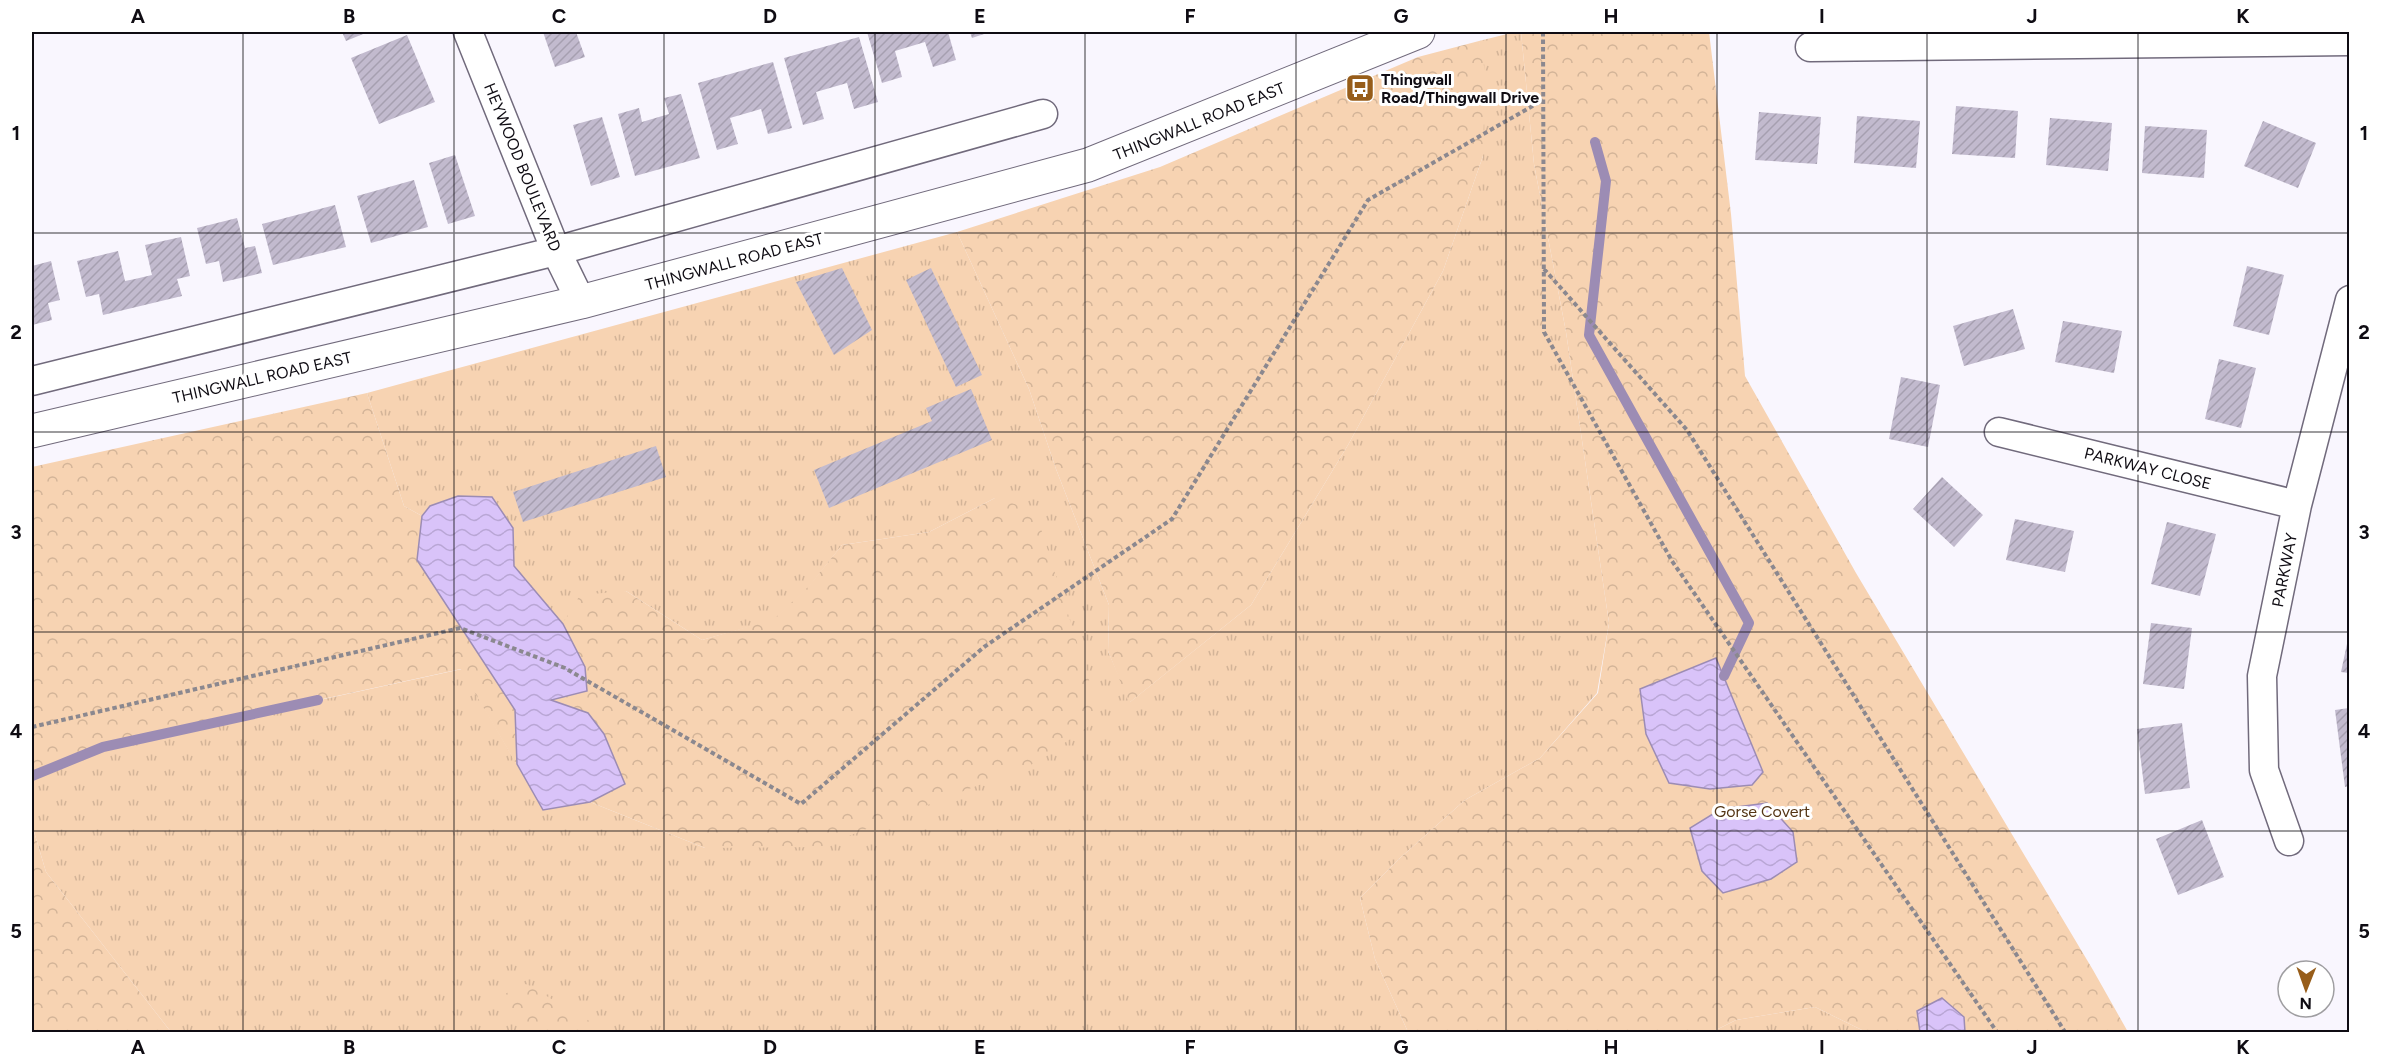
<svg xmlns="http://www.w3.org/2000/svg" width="2381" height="1064" font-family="Figtree,sans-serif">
<defs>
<pattern id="grass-tufts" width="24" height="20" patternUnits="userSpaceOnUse" patternTransform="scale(1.5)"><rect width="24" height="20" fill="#f7d3b2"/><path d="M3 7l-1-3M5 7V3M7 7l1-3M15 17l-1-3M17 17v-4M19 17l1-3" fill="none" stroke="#d3b498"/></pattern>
<pattern id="forest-crowns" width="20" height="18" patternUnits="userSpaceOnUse" patternTransform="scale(1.5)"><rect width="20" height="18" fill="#f7d3b2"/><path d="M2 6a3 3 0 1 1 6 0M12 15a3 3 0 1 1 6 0" fill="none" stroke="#d3b498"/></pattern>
<pattern id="water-waves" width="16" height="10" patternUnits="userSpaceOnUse" patternTransform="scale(1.5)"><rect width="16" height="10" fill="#d9c3f9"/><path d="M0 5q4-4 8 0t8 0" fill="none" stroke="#b9a6d5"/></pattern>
<pattern id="building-hatch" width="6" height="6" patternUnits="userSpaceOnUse" patternTransform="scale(1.5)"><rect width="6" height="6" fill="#c2bace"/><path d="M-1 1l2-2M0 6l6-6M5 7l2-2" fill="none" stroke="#a69fb0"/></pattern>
</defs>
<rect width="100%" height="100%" fill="#f9f6fe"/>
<!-- grass -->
<path fill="url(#grass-tufts)" d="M1515,32H1521L1534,164L1566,332L1609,623L1597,693L1540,758L1465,800L1400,858L1360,898L1375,959L1408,1032H171L46,872L32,825V776L103,747L462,669L543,810L590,802L705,848L995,498L929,532L842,545L808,588L774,620L702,640L626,591L563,624L514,566L513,528L422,516L404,506L367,393L957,232L1029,389L1056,469L1109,605L1108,651L1130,702L1251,605L1348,445L1443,271L1483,156L1479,41Z
M1815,1007L1866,1032H1712L1736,1020Z"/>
<!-- forest -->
<path fill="url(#forest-crowns)" d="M1521,32H1709L1731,214L1745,376L1856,573L2093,970L2128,1032H1866L1815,1007L1736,1020L1712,1032H1408L1375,959L1360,898L1400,858L1465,800L1540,758L1598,693L1609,623L1566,332L1534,164Z
M1479,41L1485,71L1483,156L1443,271L1348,445L1251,605L1129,703L1108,651L1109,605L1056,469L1029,389L957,232L1160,167L1418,57Z
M367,393L404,506L422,516C440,494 466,496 492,497L513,528L515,566L563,623L580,595L626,591L702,640L774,619L808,587L842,545L929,532L995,498L1035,510L1101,718L1035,763L820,847L705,848L590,802L543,810L461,669L103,747L32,776V467Z
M32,825L46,872L171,1032H32Z
M526,984L608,1032H529L492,1000Z"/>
<!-- water -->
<path fill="url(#water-waves)" stroke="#9c8cb4" stroke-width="1.5" d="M458,496L492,497L513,528L514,566L563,624L585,667L587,691L551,700L588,713L604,734L625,784L590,802L543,810L517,764L515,710L417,560L422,516L430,506Z
M1716,658L1763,772L1752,785L1710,789L1669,783L1646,734L1640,689Z
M1767,803L1793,832L1797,862L1771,879L1723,893L1702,871L1690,828L1721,809Z
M1942,998L1964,1017L1965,1032H1920L1917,1011Z"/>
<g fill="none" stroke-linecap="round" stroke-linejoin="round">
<!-- stream -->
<path stroke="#9c8cb4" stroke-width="10" d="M1595,142L1606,181L1589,335L1749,623L1724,676
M32,776L103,747L318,700"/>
</g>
<!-- building -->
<path fill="url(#building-hatch)" d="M342,32H368L346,41Z
M543,32H576L585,57L555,67Z
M867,32H948L956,60L933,67L925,42L895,51L902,77L882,83Z
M970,32H990L972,38Z
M407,35L435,102L379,124L351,58Z
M859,37L878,102L854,109L847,83L816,92L824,119L803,125L784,58Z
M773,62L792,128L768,134L761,109L730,118L738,144L717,150L698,83Z
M681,94L700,158L635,176L618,114L639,108L642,122L669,114L664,98Z
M1956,106L2018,111L2015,158L1952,154Z
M1759,112L1821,117L1817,164L1755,160Z
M1857,116L1920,121L1916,168L1854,163Z
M602,117L620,177L591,186L573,125Z
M2050,118L2112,123L2108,171L2046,165Z
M2263,121L2316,143L2298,188L2244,166Z
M2145,126L2207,130L2204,178L2142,173Z
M455,155L475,216L448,224L429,163Z
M414,180L428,227L371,243L357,196Z
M335,205L346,247L273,265L262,224Z
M237,218L245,248L255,246L262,273L223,282L219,261L206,264L197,228Z
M181,237L190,276L177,279L182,296L103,315L99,294L86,297L77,261L118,251L125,281L135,279L152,275L145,245Z
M51,261L60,300L48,303L52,320L32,325V266Z
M2247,266L2284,275L2269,335L2233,326Z
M842,268L872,330L834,355L796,282Z
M931,268L982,375L956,387L906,280Z
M2013,309L2025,349L1964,366L1953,326Z
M2063,321L2122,331L2114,373L2055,362Z
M2219,359L2256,368L2241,428L2205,419Z
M1901,377L1940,385L1928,447L1889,439Z
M971,389L992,440L829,508L814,470L932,421L926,408Z
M656,446L666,477L523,522L513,492Z
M1942,477L1983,515L1954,547L1913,509Z
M2015,519L2074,531L2065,572L2006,560Z
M2167,522L2216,534L2200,596L2151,584Z
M2151,623L2192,628L2184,689L2143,684Z
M2348,639H2349V673L2341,672Z
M2349,708V786L2345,787L2335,710Z
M2182,723L2190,788L2145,794L2137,729Z
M2202,820L2224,877L2178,895L2156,839Z"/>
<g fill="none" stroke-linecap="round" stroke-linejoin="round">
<!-- street casing -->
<g stroke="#716a7c" stroke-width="31">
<path id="street" d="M468,32L556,251L581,302
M1810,47L2350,41
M32,381L556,251L1043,114
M1999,432L2297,505
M2289,841L2264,770L2262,676L2297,505L2350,300"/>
</g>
<!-- secondary casing -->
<g stroke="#716a7c" stroke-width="35">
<path id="secondary" d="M32,431L581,302L1088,165L1418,32"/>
</g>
<!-- path -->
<path stroke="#8b888f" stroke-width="4" stroke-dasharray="4.5 3" stroke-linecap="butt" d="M1543,32L1544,332L1672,561L1997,1032
M1544,269L1687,430L2065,1032
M32,727L460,628L565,668L801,804L984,647L1172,519L1368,200L1543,100"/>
<!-- street -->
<use href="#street" stroke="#fff" stroke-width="28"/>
<!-- secondary -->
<use href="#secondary" stroke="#fff" stroke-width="33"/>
</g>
<!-- grid -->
<path fill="none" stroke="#0f0c13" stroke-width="1.5" stroke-opacity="0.55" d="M243,32V1032M454,32V1032M664,32V1032M875,32V1032M1085,32V1032M1296,32V1032M1506,32V1032M1717,32V1032M1927,32V1032M2138,32V1032M32,233H2350M32,432H2350M32,632H2350M32,831H2350"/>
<!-- icons -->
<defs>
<g id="bus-square" transform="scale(1.5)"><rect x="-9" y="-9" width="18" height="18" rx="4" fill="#975d1a" stroke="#fff"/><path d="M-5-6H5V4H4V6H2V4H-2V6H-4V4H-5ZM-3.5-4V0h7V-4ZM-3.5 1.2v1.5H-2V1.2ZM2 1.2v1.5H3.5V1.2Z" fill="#fff"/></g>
</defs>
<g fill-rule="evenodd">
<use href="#bus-square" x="1360" y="88"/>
</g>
<g text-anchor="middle" stroke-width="6" stroke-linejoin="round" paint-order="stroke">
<!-- poi labels -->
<g font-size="16" font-weight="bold" fill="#0f0c13" stroke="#fff" text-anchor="start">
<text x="1381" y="85">Thingwall<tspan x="1381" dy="18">Road/Thingwall Drive</tspan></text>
</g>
<!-- street labels -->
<g font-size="16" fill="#0f0c13" stroke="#fff">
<text transform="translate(1199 121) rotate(-22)" y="6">THINGWALL ROAD EAST</text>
<text transform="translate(523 167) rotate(68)" y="6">HEYWOOD BOULEVARD</text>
<text transform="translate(734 261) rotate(-15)" y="6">THINGWALL ROAD EAST</text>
<text transform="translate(262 377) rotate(-13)" y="6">THINGWALL ROAD EAST</text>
<text transform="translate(2148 468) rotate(14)" y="6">PARKWAY CLOSE</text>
<text transform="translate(2284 570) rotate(-79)" y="6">PARKWAY</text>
</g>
<!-- park labels -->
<g font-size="16" fill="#533414" stroke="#fff">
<text x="1762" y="817">Gorse Covert</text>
</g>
</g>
<!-- border -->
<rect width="2381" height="1064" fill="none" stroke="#ffffff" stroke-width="66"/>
<!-- north arrow -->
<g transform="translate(2306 989) rotate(181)"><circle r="28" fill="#ffffff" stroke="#9f9ea1" stroke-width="1.5"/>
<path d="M0-4.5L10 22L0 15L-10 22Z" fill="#975d1a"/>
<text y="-9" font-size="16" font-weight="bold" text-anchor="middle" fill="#0f0c13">N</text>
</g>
<rect x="33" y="33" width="2315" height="998" fill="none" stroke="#0f0c13" stroke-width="2"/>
<g font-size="20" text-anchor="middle" font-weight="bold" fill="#0f0c13">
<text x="138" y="23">A</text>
<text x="349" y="23">B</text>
<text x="559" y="23">C</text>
<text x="770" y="23">D</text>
<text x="980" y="23">E</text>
<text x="1190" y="23">F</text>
<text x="1401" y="23">G</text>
<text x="1611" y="23">H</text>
<text x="1822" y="23">I</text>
<text x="2032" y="23">J</text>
<text x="2243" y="23">K</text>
<text x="16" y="140">1</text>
<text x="2364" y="140">1</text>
<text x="16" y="339">2</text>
<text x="2364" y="339">2</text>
<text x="16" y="539">3</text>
<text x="2364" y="539">3</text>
<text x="16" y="738">4</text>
<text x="2364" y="738">4</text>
<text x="16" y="938">5</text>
<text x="2364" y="938">5</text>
<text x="138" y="1054">A</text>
<text x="349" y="1054">B</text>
<text x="559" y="1054">C</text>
<text x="770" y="1054">D</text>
<text x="980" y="1054">E</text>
<text x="1190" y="1054">F</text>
<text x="1401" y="1054">G</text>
<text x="1611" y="1054">H</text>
<text x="1822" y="1054">I</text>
<text x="2032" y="1054">J</text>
<text x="2243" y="1054">K</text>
</g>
</svg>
